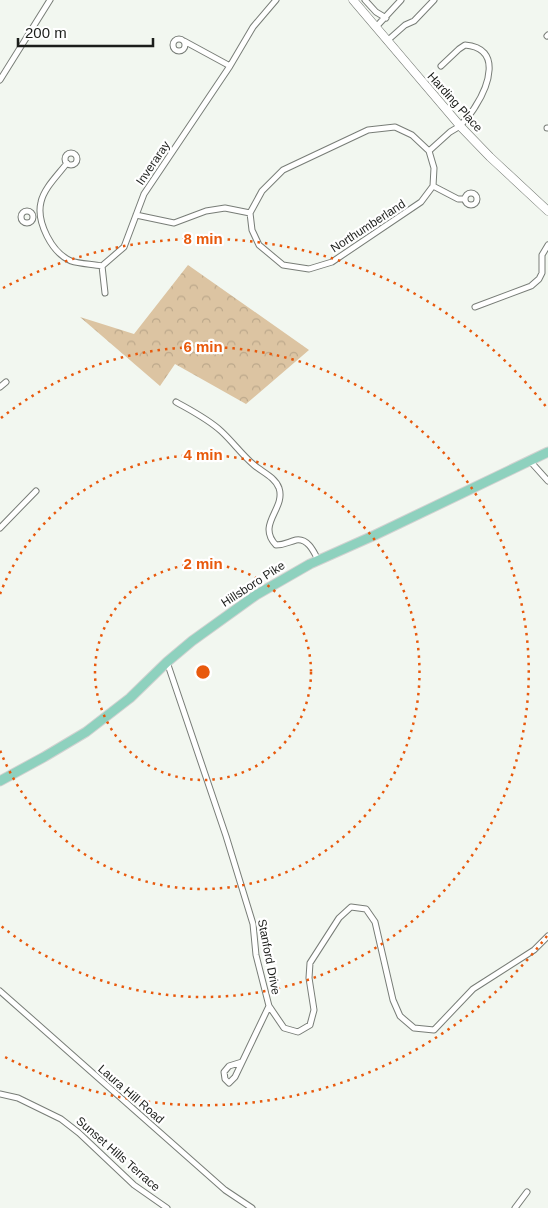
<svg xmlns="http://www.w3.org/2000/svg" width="548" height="1208" font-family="Arial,sans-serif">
<defs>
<pattern id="forest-crowns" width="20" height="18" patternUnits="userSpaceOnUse" patternTransform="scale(1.25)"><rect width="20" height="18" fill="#dcc4a2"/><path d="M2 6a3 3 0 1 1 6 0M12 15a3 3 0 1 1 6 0" fill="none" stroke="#bca88b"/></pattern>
</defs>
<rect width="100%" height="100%" fill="#f2f7f0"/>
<!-- forest -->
<path fill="url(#forest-crowns)" d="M188,265L309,350L246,404L175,364L160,386L80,317L134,334Z"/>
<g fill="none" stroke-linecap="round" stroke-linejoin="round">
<!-- street casing -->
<g stroke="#787d77" stroke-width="7">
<path id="street" d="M365,0L376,12L386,18
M376,27L401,0
M547,36L548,35
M173 45a6 6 0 1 1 12 0a6 6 0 1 1-12 0Z
M184,41L230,66
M387,41L405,25L414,21L434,0
M441,66L459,49L465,45C503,48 488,87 475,107C471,114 465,120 460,126
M0,80L50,0
M395,127L412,135L429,151L434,168L433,186L421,202L332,262L309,269L283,265L259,245L252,230L250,213L262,191L283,170L368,130Z
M547,128H548
M429,151L450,132L460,126
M65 159a6 6 0 1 1 12 0a6 6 0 1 1-12 0Z
M67,163C58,175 44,188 41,202C36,222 52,253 71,261C80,264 92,264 102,266L124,247L144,194L230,66L253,27L276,0
M433,186L458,199H465
M465 199a6 6 0 1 1 12 0a6 6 0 1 1-12 0Z
M21 217a6 6 0 1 1 12 0a6 6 0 1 1-12 0Z
M136,215L174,223L206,211L225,208L250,213
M102,266L105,293
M475,307L531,286L539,279L542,273V255L548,245
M0,387L6,382
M176,402C192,411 208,419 221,431C233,442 242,455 254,465C262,472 275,477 279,488C286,509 256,524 276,545C285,545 288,542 296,540C308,538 314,552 318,560
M530,461L548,481
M0,528L36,491
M167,662L226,836L253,924L256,955L269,1006L284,1028L298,1032L310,1025L314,1010L309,978L310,963L339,918L351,907L366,909L375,922L393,1000L400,1016L414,1028L434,1030L473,989L534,950L548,936
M0,991L225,1190L252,1208
M242,1062L229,1066L224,1072L225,1079L229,1083L235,1077L269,1006
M0,1094L18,1098L61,1119L79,1133L134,1185L167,1208
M515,1208L527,1192"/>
</g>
<!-- secondary casing -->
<g stroke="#787d77" stroke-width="9">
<path id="secondary" d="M353,0L461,127L490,157L548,211"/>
</g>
<!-- primary casing -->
<g stroke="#d2d2d1" stroke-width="11">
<path id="primary" d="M0,781L44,757L86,732L130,698L167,662L192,641L256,595L310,564L375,535L548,452"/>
</g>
<!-- street -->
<use href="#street" stroke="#fff" stroke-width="5"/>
<!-- secondary -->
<use href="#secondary" stroke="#fff" stroke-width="8"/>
<!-- primary -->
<use href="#primary" stroke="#8ed1be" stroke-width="9"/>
</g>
<!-- distance rings -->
<g fill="none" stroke="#e8590c" stroke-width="2.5" stroke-dasharray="2.5 5">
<circle cx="203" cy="672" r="108"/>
<path d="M0 594A217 217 0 1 1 0 750"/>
<path d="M1 418A325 325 0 1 1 1 926"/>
<path d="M547 936A433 433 0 0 1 3 1056M3 288A433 433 0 0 1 547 408"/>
</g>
<g text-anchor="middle" stroke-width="4.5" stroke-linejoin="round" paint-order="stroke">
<!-- street labels -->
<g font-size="12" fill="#1c1e1b" stroke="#fff">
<text transform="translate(455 102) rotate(48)" y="4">Harding Place</text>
<text transform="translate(153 163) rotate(-56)" y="4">Inveraray</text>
<text transform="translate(368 226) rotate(-33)" y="4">Northumberland</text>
<text transform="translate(253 584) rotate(-33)" y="4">Hillsboro Pike</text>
<text transform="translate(269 957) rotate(79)" y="4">Stanford Drive</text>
<text transform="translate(131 1094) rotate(41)" y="4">Laura Hill Road</text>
<text transform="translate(118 1154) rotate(41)" y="4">Sunset Hills Terrace</text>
</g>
</g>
<circle cx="203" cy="672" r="8" fill="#e8590c" stroke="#fff" stroke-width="2.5"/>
<g font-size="15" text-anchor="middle" font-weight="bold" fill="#e8590c" stroke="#fff" stroke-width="4.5" stroke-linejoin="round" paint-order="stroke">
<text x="203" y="244">8 min</text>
<text x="203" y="352">6 min</text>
<text x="203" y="460">4 min</text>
<text x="203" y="569">2 min</text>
</g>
<!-- scale -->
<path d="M18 38v8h135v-8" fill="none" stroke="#1c1e1b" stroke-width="2.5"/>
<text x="25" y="38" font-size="15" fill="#1c1e1b" stroke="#ffffff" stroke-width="4" paint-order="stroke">200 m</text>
</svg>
